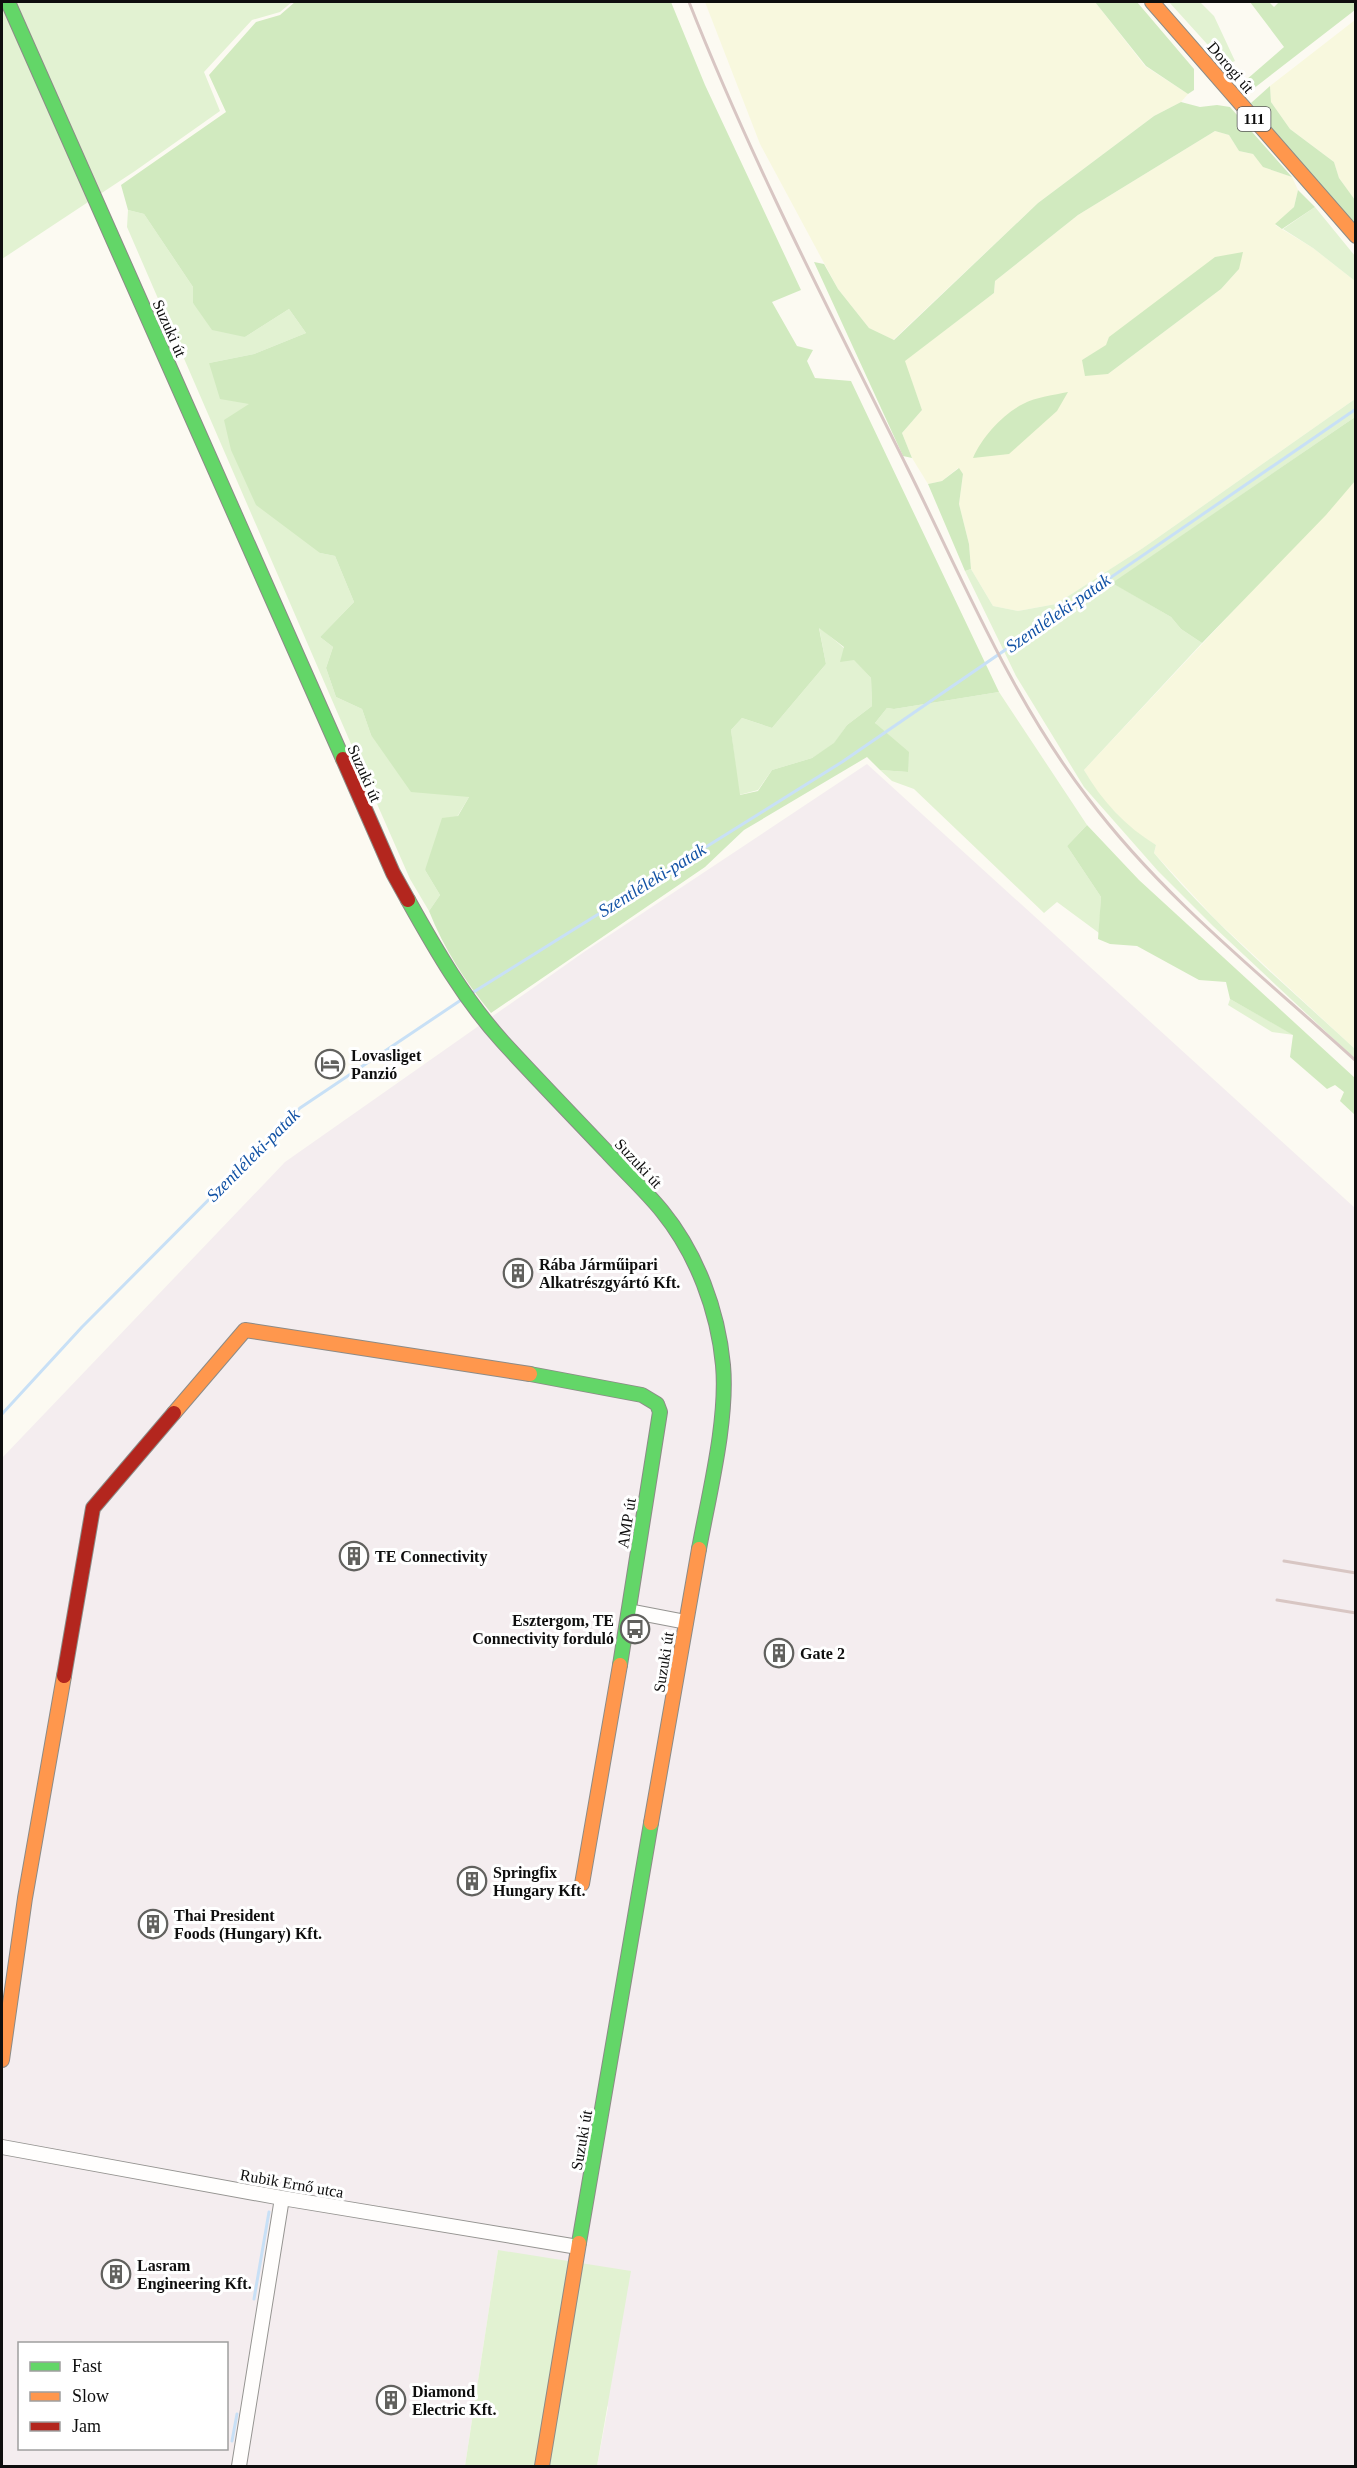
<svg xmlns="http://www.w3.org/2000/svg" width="1357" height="2468" font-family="Georgia,serif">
<rect width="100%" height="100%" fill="#fcfaf2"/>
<!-- industrial -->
<path fill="#f4edef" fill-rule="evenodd" d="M867,764L1355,1208V2466H597L608,2407L498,2250L465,2466H2V1458L285,1162L584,952ZM20,2344H226V2448H20Z"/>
<!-- farmland -->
<path fill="#f8f8de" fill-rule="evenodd" d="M705,2H1095L1145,66L1188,94L1181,102L1154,116L1038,203L893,340L869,328L838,289L760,144Z
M1355,20V200L1339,178L1334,162L1290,129L1271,102L1270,86Z
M1215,131L1229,135L1239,151L1253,154L1264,167L1292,177L1298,190L1294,207L1275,225L1313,248L1355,281V399L1143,548L1056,604L1018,611L993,606L971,569L969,544L959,504L963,474L958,468L942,481L928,484L912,458L902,433L922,410L904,361L994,293L995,281L1078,215ZM1239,269L1221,289L1108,374L1082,360Z
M1355,481V1049L1217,921L1154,853L1156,845L1135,832L1099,796L1084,770Z"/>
<!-- green -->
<path fill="#e2f2d2" d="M2,2H292L280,12L252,20L204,72L220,111L135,171L2,259Z
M1169,2H1200L1214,16L1235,61L1226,65Z
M1315,207L1355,256V281L1313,248L1283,229Z
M128,210L144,214L193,287V303L245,337L289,309L306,333L254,354L209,363L250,403L320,553L335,556L354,602L320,637L333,647L326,668L336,697L362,709L371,735L469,797L425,870L440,895L429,911L410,879L374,797L127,227Z
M1355,399V417L1113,583L1171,617L1181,629L1202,643L1084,770C1102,801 1125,826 1156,845L1154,853C1214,925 1287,986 1355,1049V1059L1213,926L1158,871L1084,787L1016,676L965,571L971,569L993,606L1018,611L1056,604L1143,548Z
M819,627L844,648L871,678L872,706L847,725L834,744L812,758L772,770L758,790L739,795L731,730L742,718L772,728L826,664Z
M999,692L1087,825L1067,846L1101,897L1099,933L1057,902L1044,913L914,789L892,781L880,770L908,772L875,723L887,708L894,709Z
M1230,999L1294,1035L1272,1032L1228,1005Z
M498,2250L631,2271L597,2466H465Z"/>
<!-- forest -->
<path fill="#d1eabf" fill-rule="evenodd" d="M295,2H671L705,85L801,290L772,302L797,346L813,350L807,361L815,378L851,381L999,692L894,709L887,708L875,723L909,752L908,772L880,770L867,757L744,830L705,867L491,1013C465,981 444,949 429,911L440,895L425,870L442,818L458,816L469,797L411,792L371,735L362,709L336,697L326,668L333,647L320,637L354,602L335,556L320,553L256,505L231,450L224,420L249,404L220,399L209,363L254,354L306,333L289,309L245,337L212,330L193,303V287L144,214L128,210L121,185L226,112L209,75L256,22L280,15ZM819,628L844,647L840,662L854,660L871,678L872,706L847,725L834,743L812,758L772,770L758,791L740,795L731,730L742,718L772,728L826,664Z
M1095,2H1137L1194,69V90L1188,94L1146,66Z
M1250,2H1269L1274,7L1279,2H1355V10L1253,89L1247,86L1246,80L1284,47Z
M1270,86L1271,102L1290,129L1334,162L1339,178L1355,200V226L1251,103Z
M1181,102L1200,107L1217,105L1230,107L1292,177L1263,167L1253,154L1239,151L1229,135L1215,131L1078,215L995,281L994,293L905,361L922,410L902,433L912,458L903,456L814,262L824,264L838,289L869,328L894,340L1038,203L1154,116Z
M1298,190L1315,207L1282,229L1275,224L1294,207Z
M1243,252L1239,269L1221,289L1108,374L1085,376L1082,360L1106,345L1109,337L1215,257Z
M1068,392L1057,411L1009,454L973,458C982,437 1003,414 1023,404C1036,397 1054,395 1068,392Z
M1355,417V481L1326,515L1202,643L1181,629L1171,617L1112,583Z
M959,468L963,474L959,504L969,544L971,569L965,571L928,484L942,481Z
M1087,825L1139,880L1355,1078V1115L1340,1101L1344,1092L1335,1085L1327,1089L1290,1057L1293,1035L1230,999L1226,982L1199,980L1137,946L1110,944L1098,939L1101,897L1067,846Z"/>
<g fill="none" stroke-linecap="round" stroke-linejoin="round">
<!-- stream -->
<path stroke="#c8e0f6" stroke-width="3" d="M472,993L842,762L1356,409
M2,1414L82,1327L300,1108L461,1000
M254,2299L269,2212
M232,2441L237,2414"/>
<!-- street casing -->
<g stroke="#959491" stroke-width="16">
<path id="street" d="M629,1611L686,1622
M2,2147L282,2198L578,2247
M239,2466L282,2198"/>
</g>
<!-- fast casing -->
<g stroke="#8c8b87" stroke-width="16">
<path id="fast" d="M8,2L343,759
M408,900C436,950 464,999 503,1042C537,1079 572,1115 606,1151C624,1171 645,1190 662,1211C697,1254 718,1311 723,1365C728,1420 709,1494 699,1549
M530,1374L642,1395L657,1404L660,1412L620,1665
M579,2243L651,1823"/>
</g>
<!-- slow casing -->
<g stroke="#8c8b87" stroke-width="16">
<path id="slow" d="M1152,2L1356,236
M174,1413L245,1330L530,1374
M651,1823L699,1549
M582,1884L620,1665
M2,2060L25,1898L64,1676
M542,2466L579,2243"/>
</g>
<!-- jam casing -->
<g stroke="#8c8b87" stroke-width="16">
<path id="jam" d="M343,759L393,873L408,900
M64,1676L93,1508L174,1413"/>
</g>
<!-- street -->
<use href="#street" stroke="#fffefd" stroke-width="14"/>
<!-- fast -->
<use href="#fast" stroke="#63d668" stroke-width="14"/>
<!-- slow -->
<use href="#slow" stroke="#ff974d" stroke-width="14"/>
<!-- jam -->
<use href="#jam" stroke="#b3261e" stroke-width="14"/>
<!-- rail -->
<path stroke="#d8c6c3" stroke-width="3" d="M689,2C752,162 831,314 908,469C963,580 1012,699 1088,798C1163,898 1264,977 1356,1061
M1284,1561L1356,1573
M1277,1600L1356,1613"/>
</g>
<!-- icons -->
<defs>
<g id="hotel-ring" transform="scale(1.5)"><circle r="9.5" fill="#fff" stroke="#61615e" stroke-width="1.5"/><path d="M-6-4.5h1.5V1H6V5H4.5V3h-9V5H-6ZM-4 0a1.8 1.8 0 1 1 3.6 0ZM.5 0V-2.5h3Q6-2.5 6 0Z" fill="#61615e"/></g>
<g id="building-ring" transform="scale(1.5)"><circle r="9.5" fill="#fff" stroke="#61615e" stroke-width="1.5"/><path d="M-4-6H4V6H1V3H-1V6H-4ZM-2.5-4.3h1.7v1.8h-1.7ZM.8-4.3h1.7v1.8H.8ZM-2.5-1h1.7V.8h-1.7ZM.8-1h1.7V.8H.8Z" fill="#61615e"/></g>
<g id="bus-ring" transform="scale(1.5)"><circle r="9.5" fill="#fff" stroke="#61615e" stroke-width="1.5"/><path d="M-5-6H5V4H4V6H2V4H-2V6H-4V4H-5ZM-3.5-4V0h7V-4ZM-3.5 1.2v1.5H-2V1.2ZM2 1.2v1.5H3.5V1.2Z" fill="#61615e"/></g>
</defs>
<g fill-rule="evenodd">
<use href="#hotel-ring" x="330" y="1064"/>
<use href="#building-ring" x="518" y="1273"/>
<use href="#building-ring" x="354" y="1556"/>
<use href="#bus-ring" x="635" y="1629"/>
<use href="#building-ring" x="779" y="1653"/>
<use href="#building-ring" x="472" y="1881"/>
<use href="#building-ring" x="153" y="1924"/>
<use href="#building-ring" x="116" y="2274"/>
<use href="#building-ring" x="391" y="2400"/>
</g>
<g text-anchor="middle" stroke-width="6" stroke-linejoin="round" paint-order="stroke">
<!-- shield labels -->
<rect fill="#fff" stroke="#565656" stroke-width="1.5" x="1237.5" y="107" width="33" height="24" rx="4.5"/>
<g font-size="15" font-weight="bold" fill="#0e0e0e">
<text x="1254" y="124">111</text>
</g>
<!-- street labels -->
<g font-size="16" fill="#0e0e0e" stroke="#fff">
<text transform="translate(1231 67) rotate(49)" y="6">Dorogi út</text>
<text transform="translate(170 328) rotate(66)" y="6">Suzuki út</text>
<text transform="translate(365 773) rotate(66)" y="6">Suzuki út</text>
<text transform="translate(639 1163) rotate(47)" y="6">Suzuki út</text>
<text transform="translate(626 1523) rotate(-81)" y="6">AMP út</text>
<text transform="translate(663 1662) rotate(-81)" y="6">Suzuki út</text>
<text transform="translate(581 2140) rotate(-80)" y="6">Suzuki út</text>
<text transform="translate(292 2183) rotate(10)" y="6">Rubik Ernő utca</text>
</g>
<!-- poi labels -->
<g font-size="16" font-weight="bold" fill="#0e0e0e" stroke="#fff" text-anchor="start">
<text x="351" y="1061">Lovasliget<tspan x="351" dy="18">Panzió</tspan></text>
<text x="539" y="1270">Rába Járműipari<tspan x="539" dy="18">Alkatrészgyártó Kft.</tspan></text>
<text x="375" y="1562">TE Connectivity</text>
<text x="614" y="1626" text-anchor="end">Esztergom, TE<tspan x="614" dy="18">Connectivity forduló</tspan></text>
<text x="800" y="1659">Gate 2</text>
<text x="493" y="1878">Springfix<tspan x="493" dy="18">Hungary Kft.</tspan></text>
<text x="174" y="1921">Thai President<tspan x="174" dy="18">Foods (Hungary) Kft.</tspan></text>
<text x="137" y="2271">Lasram<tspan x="137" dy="18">Engineering Kft.</tspan></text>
<text x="412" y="2397">Diamond<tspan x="412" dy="18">Electric Kft.</tspan></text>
</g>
<!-- water labels -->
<g font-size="18" font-style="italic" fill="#1252a5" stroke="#fff">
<text transform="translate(1058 613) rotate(-35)" y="6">Szentléleki-patak</text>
<text transform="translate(652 880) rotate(-32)" y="6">Szentléleki-patak</text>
<text transform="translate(253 1155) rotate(-45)" y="6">Szentléleki-patak</text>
</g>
</g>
<!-- border -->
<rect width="1357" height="2468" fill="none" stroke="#0e0e0e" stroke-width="6"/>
<!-- legend -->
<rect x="18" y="2342" width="210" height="108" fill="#ffffff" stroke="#9f9f9f" stroke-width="1.5"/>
<rect x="30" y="2362" width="30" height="9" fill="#63d668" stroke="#9f9f9f" stroke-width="1.5"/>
<text x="72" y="2372" font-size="18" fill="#0e0e0e">Fast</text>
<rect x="30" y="2392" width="30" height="9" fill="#ff974d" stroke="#9f9f9f" stroke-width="1.5"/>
<text x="72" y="2402" font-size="18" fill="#0e0e0e">Slow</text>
<rect x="30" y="2422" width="30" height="9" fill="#b3261e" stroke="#9f9f9f" stroke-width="1.5"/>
<text x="72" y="2432" font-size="18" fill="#0e0e0e">Jam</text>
</svg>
